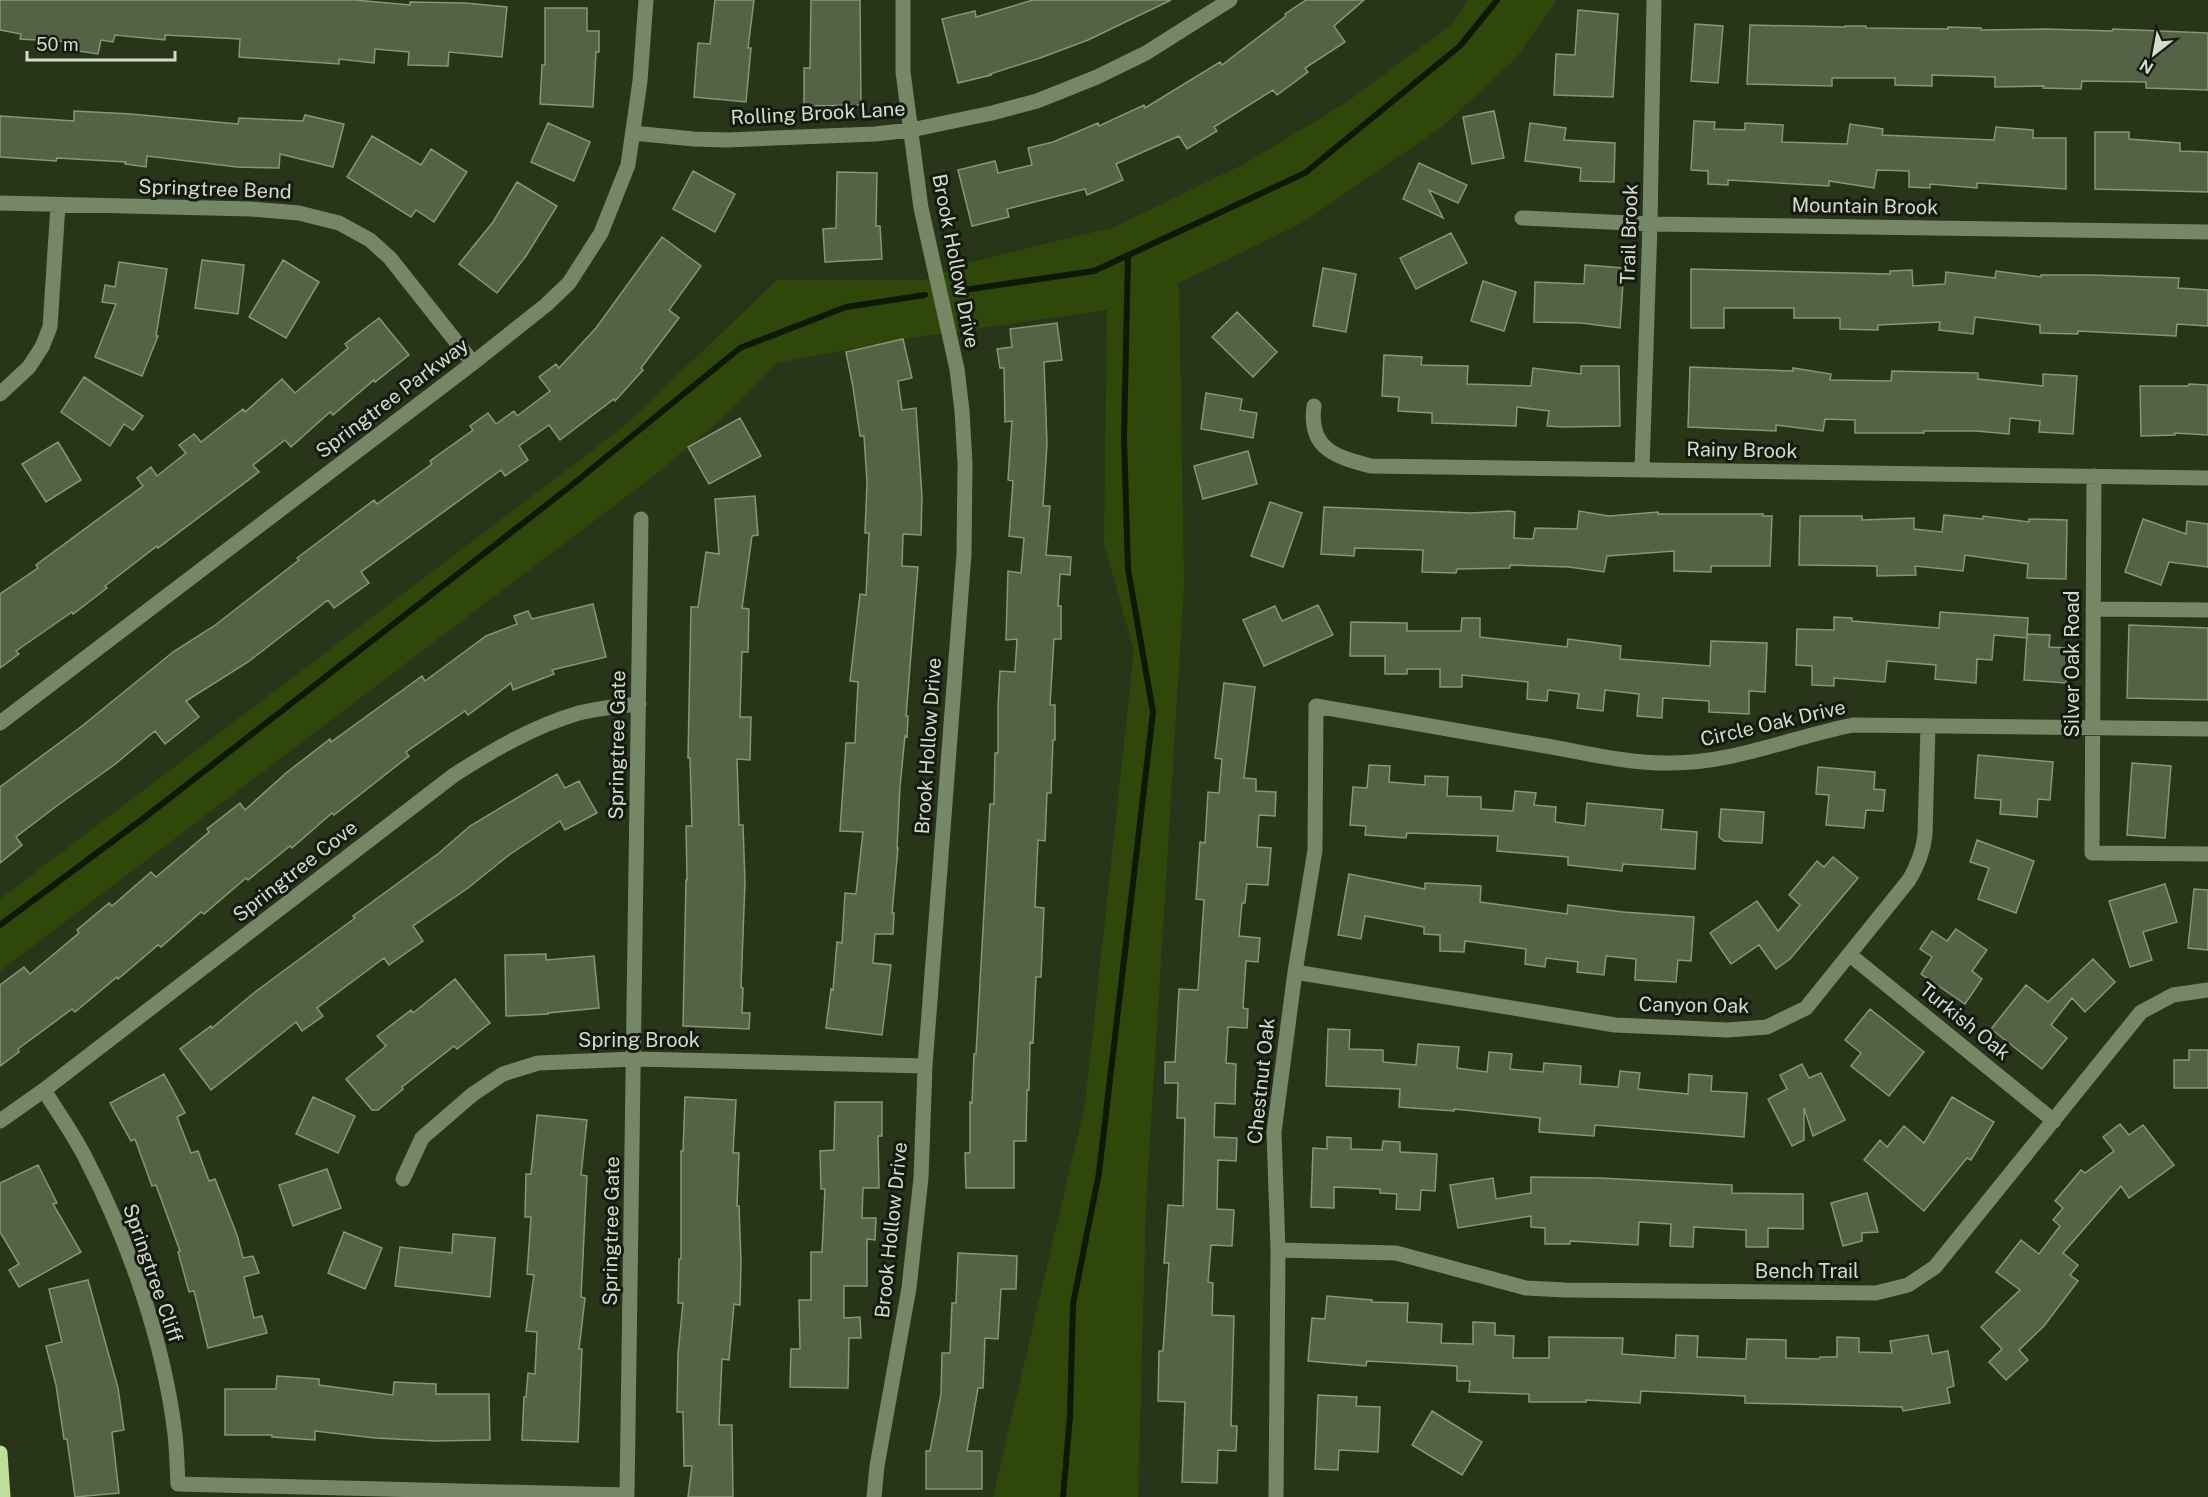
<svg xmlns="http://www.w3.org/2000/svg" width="2208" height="1497" font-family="'Public Sans',sans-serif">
<rect width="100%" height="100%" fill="#283519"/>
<!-- green -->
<path fill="#2f480a" d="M1468,0H1557L1517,57L1443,126L1300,224L1179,283L1184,585L1146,1205L1138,1497H993L1085,1105L1134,651L1104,543L1107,310L917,337L776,363L718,422L652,477L0,971V899L622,428L777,280H925L963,264L1115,227L1246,163L1347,102L1452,24Z"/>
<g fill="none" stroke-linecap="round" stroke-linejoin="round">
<!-- stream -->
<path stroke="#0e1902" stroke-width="6" d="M957,291L1094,271L1305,173L1460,46L1497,0
M0,925L144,818L567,489L740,348L846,307L925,295
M1063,1497L1070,1416L1073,1304L1099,1173L1153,712L1128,569L1124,438L1128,255"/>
</g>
<!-- building -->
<path fill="#546345" stroke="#869676" stroke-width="1.5" d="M0,0H355L410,5V2L465,3L507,7L502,57L449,52L448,66L408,65L409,52L375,49L374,63L339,59V64L239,57L240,39L165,35V40L115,35L113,42L101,40L98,54L71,50L73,42L20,39L21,34L0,30Z
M715,0H754L748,48H751L746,102L694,97L698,43L710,44Z
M811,0H860L861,105L804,106V68H810Z
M1033,0H1171L1088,40L1040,58L990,74L991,75L958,83L942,19L975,11L976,17Z
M1306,0H1364L1334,26L1345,42L1305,68L1308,72L1277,95L1273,90L1214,127L1217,131L1187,149L1179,136L1116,164L1123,180L1087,195L1085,189L1007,209L1009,217L972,226L958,170L995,161L998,173L1032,165L1028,148L1053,142L1098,123L1099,126L1144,105L1145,108L1220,62L1222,65L1286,16L1285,14Z
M545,8H587V31H599V52H596L593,107L540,104L542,65H545Z
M1578,10L1618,14L1613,97L1554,95L1556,54L1575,55Z
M1695,24L1723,26L1718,83L1691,81Z
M1750,25L1845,27V26H1866V28L1948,29V27L1981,28V30L2045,29L2112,31L2113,29L2208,33V90L2146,88V82L2082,81L2081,89L2043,88L2044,86L1995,87V77L1932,75V86L1895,85V78H1832V86L1747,84Z
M74,111L131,114L238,124L239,118L303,121L305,115L344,124L333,167L280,154L279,168L237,167L147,156L146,167L125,164L126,162L57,158L56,161L0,157V116L74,121Z
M1494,111L1504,158L1472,164L1463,117Z
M1694,121L1715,122L1714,129L1745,130V123L1783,125L1782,142L1847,144L1850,124L1883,129L1882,135L1994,140L1996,127L2033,130V138H2066V189L1977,183V188L1930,184V188L1909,187V171L1877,170L1874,188L1829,181V186L1728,180V185L1708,184V171L1691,170Z
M548,123L590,142L574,181L531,162Z
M1530,123L1566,128L1564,140L1615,143L1614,182L1580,181L1581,168L1525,161Z
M2095,132H2129V139L2180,143V151L2208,152V192L2095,189Z
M372,136L421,165L431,149L467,172L434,222L416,210L411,217L347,177Z
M1419,163L1467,185L1458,203L1429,190L1443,218L1403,199Z
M693,171L735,194L715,232L673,209Z
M837,172L877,173L876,226H880L882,259L825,262L823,229L836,228Z
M517,182L557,206L526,256L497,293L459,264L493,222Z
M1451,233L1467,263L1416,289L1400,258Z
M662,237L701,266L669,310L679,318L641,368L643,370L615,401L614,399L560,440L549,425L519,446L528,460L505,476L501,470L361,572L369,583L334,608L328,600L248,662L186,701L199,717L165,744L155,731L114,765L58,805L16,837L22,845L0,863V787L82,726L173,652L214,626L299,560L297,558L374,500L377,504L432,464L430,461L473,430L470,426L488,413L496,424L514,411L517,416L550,391L539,377L556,364L559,368L596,328Z
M202,260L244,265L238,314L195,308Z
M283,260L319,282L286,338L249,317Z
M119,262L167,269L156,336H158L142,376L95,357L116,304L102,302L105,285L115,287Z
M1585,265L1624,268L1620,328L1581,323L1534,322L1535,282L1584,284Z
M1323,268L1356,274L1346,332L1313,326Z
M1691,269L1890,274V271L1912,270L1913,286L1945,284L1946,272L1995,278L1996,271L2041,277V275H2094L2179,278L2178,288L2208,290V326L2177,324L2176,336L2078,331V334L2040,333V325L1975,317L1973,334L1939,330L1940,322L1878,325V330L1840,329V318H1794V308H1724V328H1691Z
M1483,281L1516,292L1504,331L1471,321Z
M1237,312L1277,352L1253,377L1212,337Z
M379,318L409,355L375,382L374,380L333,415L330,412L291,447L285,440L253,465L259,472L158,548L157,546L105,586L107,588L73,614L72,612L16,651L19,654L0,668V594L38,568L36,565L143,486L137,478L151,467L157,476L186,453L179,445L194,434L201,442L243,409L245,412L282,379L295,393L348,348L345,344Z
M1057,323L1062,360L1044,362L1047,444L1043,506H1050L1046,555L1071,557L1070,575L1060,574L1058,606H1061V639H1054L1050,705H1055V740H1053L1051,793H1047L1045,841L1038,840L1035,907L1044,908L1041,977H1036L1033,1043L1030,1042L1029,1090H1027L1026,1141H1014V1188H966L965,1153H970V1102L972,1103L974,1054H976L990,804H994L995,753H998V705L1000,671L1015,672L1017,639L1006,640L1008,571L1021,573L1024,538L1009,536L1013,481L1008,480L1012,421L1005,422L1004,368H1000L997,349L1012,347L1010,329Z
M903,339L912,378L898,381L902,410L916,408L922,496L921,535L903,534L902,566L918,567L906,716H908L907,737L905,736L900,786L897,848H898L892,913H894L893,934H875L873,963L891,965L882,1035L826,1028L831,989L833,990L837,942L842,943L845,893L856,894L863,832L840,831L846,743H855L858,682L850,681L860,594L866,595L869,533H865L867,482L864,436H860L853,387L846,352Z
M1384,355L1422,357L1421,365L1468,366L1467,384L1531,386L1533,368L1581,374V366H1619L1620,426L1564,427L1547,426L1549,411L1517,407L1516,426L1432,423V413L1398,411L1399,397L1382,396Z
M1690,367L1793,371V368L1831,374L1830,380L1891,381L1892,371L1978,373V379L2043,386V374L2077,376L2073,434L2039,432L2040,421L2010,418L2009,434L1976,431H1924V433H1855V420L1825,419L1823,431L1776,425V431L1688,427Z
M84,377L143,416L133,430L124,424L110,446L61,412Z
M2189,384L2208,385V435L2175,433V435L2141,436L2140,386H2188Z
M1206,393L1242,399L1240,410L1257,413L1253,438L1201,429Z
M740,418L761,456L709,484L688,447Z
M58,442L81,480L46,502L22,464Z
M1248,451L1257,484L1203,499L1194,466Z
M755,496L758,535L752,536L742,608L749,609L748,652H742L740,717H751L750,760L737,759L739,825H743L745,882L741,987L743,988L742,1013H750L749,1029L683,1026L686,880H687L686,826H692L690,758H688L691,607H698L706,552L719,554L715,499Z
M1270,502L1302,513L1283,567L1251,556Z
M1324,507L1471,513L1509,511L1515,512L1514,538L1533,539L1535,528L1577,529L1579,511L1609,516L1658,512V514H1763V516H1772L1770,566H1711V572L1674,571V551L1607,556L1604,572L1569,567L1510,565V568L1457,569L1456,573L1422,572L1423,550L1355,548L1354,556L1321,554Z
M1944,515L1983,519V516L2029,522V519L2067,520L2066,579L2027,578L2028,564L1965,555L1963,571L1915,566L1916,575L1877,576V566L1799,565L1800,516H1862V520L1914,518V529L1942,532Z
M2143,519L2186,534L2187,521L2208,524V567L2169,562L2161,585L2125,572Z
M593,604L606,657L552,670L554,674L513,690L511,683L468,715L465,711L406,752L409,756L334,815L332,813L292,848L290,846L248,880L246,878L204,914L201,912L161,947L158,945L118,979L117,977L75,1012L72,1009L18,1049L19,1052L0,1066V985L24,967L30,974L79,933L77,930L109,903L112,906L151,872L156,877L209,832L207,829L240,803L245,810L286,773L330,739L331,742L422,676L425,681L486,636L517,624L514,616L528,611L532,619Z
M1318,605L1333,635L1264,666L1243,620L1275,606L1282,621Z
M1940,612L2028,618L2027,638L1994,635L1992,660L1977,659L1976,683L1935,679L1936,665L1887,661L1885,682L1834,678V686L1812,685V666L1796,665L1797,629L1834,630V617L1852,618V621L1939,628Z
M1462,618H1480V637L1567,647L1568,639L1621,646L1620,659L1710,666L1711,641L1767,643L1765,692L1749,691V714L1709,712V701L1663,698L1662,718L1637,716L1639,694L1605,690L1603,711L1577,708L1579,694L1548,690L1547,701L1527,699L1528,682L1462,675V687H1440V669H1407V674H1385V656H1350L1351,622L1407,623V631H1461Z
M2129,625L2208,628V700L2127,698Z
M2027,634L2050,635L2049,647L2068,648L2066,683L2024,680Z
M1224,683L1255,687L1244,778L1256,779V791L1276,792L1275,816L1259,815L1257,847L1271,848L1268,885L1247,884L1245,903H1242L1239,936L1260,938L1258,962L1246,961L1243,1008L1248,1009L1247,1028L1228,1027L1226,1063L1236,1064L1235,1104L1215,1103L1214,1137L1237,1138L1236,1161L1218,1160L1217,1209L1234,1210L1232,1246L1211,1245L1208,1282L1213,1283L1212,1315L1234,1316L1231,1426H1237L1236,1451L1218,1450L1217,1483L1182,1482L1185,1402L1158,1401L1159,1351H1163L1169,1263H1164L1168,1205L1183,1206L1185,1118H1177L1178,1083H1165V1062H1175L1179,989L1198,990L1204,900L1196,899L1200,842L1205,843L1208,792L1219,793L1222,759L1215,758Z
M1978,755L2053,762L2050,800L2038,799L2037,817L2000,814L2001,800L1975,798Z
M2132,763L2171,766L2165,838L2127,835Z
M1369,765L1390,766L1389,782L1425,785V776L1448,777L1447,796L1481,797V809L1513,811L1515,791L1536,793L1534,805L1556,807L1555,822L1585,826L1587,803L1663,810L1661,829L1697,832L1695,869L1623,864L1622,871L1568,865V857L1497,851L1498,836L1407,833L1406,838L1365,835L1366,826L1350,825L1353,787L1367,788Z
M1818,767L1875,772L1874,789L1885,790L1883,811L1866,810L1864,828L1826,825L1829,795L1816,794Z
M557,774L565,788L579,781L597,813L565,830L560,821L509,855L468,888L413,926L423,941L389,965L384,958L317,1008L323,1016L302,1031L296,1022L211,1090L180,1049L211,1026L212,1028L255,992L355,918L353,916L439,853L470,826Z
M1721,809L1764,812L1762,843L1724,841L1719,837Z
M1977,840L2034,861L2016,913L1978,899L1989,868L1970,862Z
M1833,857L1858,878L1790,959L1776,969L1759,945L1731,964L1710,933L1757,901L1778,931L1800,905L1789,895L1817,861L1824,867Z
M1349,874L1425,889V883L1481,886L1480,902L1567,914L1568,905L1623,912L1694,917L1691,961L1678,960L1676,982L1635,980L1636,959L1606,956L1604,975L1577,972L1578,962L1546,958L1545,967L1525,964L1526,949L1465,941L1464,952L1440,951V935L1424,934V927L1365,916L1361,939L1338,935Z
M2165,884L2177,922L2143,932L2152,960L2130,967L2109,901Z
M2194,889L2208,890V950L2188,948Z
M1956,929L1987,950L1972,971L1982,979L1965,1004L1921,974L1932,957L1920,949L1932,931L1947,941Z
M546,954V960L594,956L599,1008L548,1013V1014L506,1016L505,955Z
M2093,959L2115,982L2085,1012L2072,998L2051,1025L2067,1038L2042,1069L1991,1029L2026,985L2048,1002Z
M455,979L490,1023L457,1049L454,1046L402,1087L403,1089L378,1110H372L346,1079L386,1046L377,1036L411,1010L413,1013Z
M1870,1009L1924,1052L1889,1096L1851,1066L1861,1053L1845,1040Z
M1328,1029L1350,1030L1349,1049L1383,1050V1062L1416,1065L1418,1044L1459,1047L1457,1068L1487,1072L1489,1052L1512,1054L1510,1069L1543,1072L1544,1063L1581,1066L1580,1084L1618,1087L1620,1071L1640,1073L1638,1089L1688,1094L1689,1074L1712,1076L1711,1091L1747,1093L1744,1137L1595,1125L1594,1136L1539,1132L1540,1118L1454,1109V1111L1399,1107L1400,1089L1326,1086Z
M2189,1050H2208V1088H2174V1060H2189Z
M1802,1064L1809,1078L1821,1073L1845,1120L1813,1136L1804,1108V1140L1792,1146L1768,1099L1787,1089L1780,1075Z
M164,1074L185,1113L177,1117L191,1153L198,1151L209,1181L215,1179L237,1235L243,1258L253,1256L259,1273L244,1277L254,1318L262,1316L267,1333L208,1348L194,1291L189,1292L178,1252L180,1251L156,1185L152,1186L135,1139L131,1141L110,1103Z
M313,1097L355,1116L338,1153L296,1134Z
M685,1097L736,1100L733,1153H739L737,1206H739L741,1261L740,1305L734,1304L729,1360L722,1359L719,1425H732L733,1497H688L692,1466H684L683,1412H677L678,1354L683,1303H678L679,1259H681V1151H683Z
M1952,1097L1994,1122L1971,1160L1967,1158L1924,1211L1864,1160L1880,1140L1887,1147L1904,1126L1924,1143Z
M835,1102H882V1136H878L879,1188H863L862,1218H876L875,1240L867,1239V1286H844V1318L860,1317L861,1338H849L848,1388L790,1387L791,1349H800L799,1300H811V1252H822L825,1189H821L820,1151L834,1150Z
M537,1115L587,1120L581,1175L587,1176L581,1297L585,1298L579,1349H582L578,1442L522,1440L524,1397H526L528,1373L535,1374L537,1332L526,1331L534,1275L527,1274L531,1217H525L526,1174H531Z
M2120,1124L2129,1135L2143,1125L2174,1165L2129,1198L2121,1186L2063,1253L2078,1265L2070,1275L2078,1281L2044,1326L2019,1350L2028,1360L2006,1380L1989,1362L2002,1349L1981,1327L2020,1290L1996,1272L2021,1240L2039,1254L2060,1226L2053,1220L2063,1208L2055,1201L2081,1170L2085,1173L2114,1151L2103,1137Z
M1327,1137L1351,1138V1149L1382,1150L1383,1141L1400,1142V1152L1437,1154L1435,1191L1421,1190L1420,1210L1396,1209L1397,1194L1380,1193V1189L1334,1187V1208L1311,1207L1313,1148L1327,1149Z
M38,1165L57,1203L53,1204L81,1252L19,1287L9,1270L19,1264L0,1232V1183Z
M327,1169L341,1208L293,1226L279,1185Z
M1531,1177L1600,1178L1732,1185V1193L1803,1194V1229L1768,1228V1247H1746V1230L1694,1227L1693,1247L1670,1246L1671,1224L1639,1222L1638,1245L1570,1241V1244H1545V1228L1531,1227V1216L1458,1228L1450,1185L1493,1178L1496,1199L1531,1193Z
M1867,1193L1878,1232L1862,1233V1241L1843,1246L1831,1203Z
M344,1232L382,1248L365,1289L328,1273Z
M453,1234L495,1238L490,1297L395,1286L400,1247L452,1253Z
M958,1253L1017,1256L1016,1289H1001L998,1339L985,1338L983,1388H978L967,1451H982V1489H926V1451H930L941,1394L942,1353H950L952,1303H956Z
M88,1280L118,1388L124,1430L112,1432L119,1493L75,1497L67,1439H64L56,1385L46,1346L62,1342L49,1289Z
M1327,1296L1372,1300V1302L1408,1303L1407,1322L1442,1324L1441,1343L1473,1344V1322L1495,1323V1335L1514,1336L1513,1358H1549V1337L1623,1338L1622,1354L1675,1358L1676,1335L1698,1336L1697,1357L1746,1359L1747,1339L1786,1340V1358L1819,1359L1820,1357H1837V1337L1859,1338V1352L1892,1353L1890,1341L1928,1335L1932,1354L1948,1351L1954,1386L1947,1388L1950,1403L1903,1411L1902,1407L1745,1403V1396L1641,1391L1640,1403L1586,1400V1402H1529V1394L1469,1392L1470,1381H1457V1366L1367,1361L1366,1366L1308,1361L1312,1318L1325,1319Z
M277,1376L319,1379V1385L393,1395L394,1382L436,1384V1394H489L490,1440L434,1441L375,1438L315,1431V1440L272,1437V1435H225V1389H276Z
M1318,1395L1357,1397L1356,1406L1380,1407L1378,1452L1339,1450L1338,1470L1315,1469Z
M1432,1411L1482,1442L1462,1475L1412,1445Z"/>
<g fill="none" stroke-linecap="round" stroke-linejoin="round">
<!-- minor -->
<path stroke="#768766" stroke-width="15" d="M633,133L694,139L727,140L875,134L911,130L992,113L1037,101L1097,77L1146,53L1230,0
M0,203L251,209L299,213L339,223L370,240L390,258L473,363
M1522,218L1650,224L2208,232
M0,394L29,367L42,347L50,327L58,205
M1314,406C1308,449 1336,457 1371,466L2208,478
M1642,469L1650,224L1654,0
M2094,476L2092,853L2208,854
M2093,609L2208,610
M0,723L473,363L546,305L569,283L601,233L628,165L640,81L646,0
M1850,955L2054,1121
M1295,972L1615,1025L1728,1030L1767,1027L1806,1008L1909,880C1918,865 1923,852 1925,835L1928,726
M44,1090C58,1113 75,1136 87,1161C129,1242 164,1343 175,1434C177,1451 177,1468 178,1484L627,1495L641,519
M0,1121L44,1090L454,775C493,750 534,726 579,713C599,708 619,706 639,704
M403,1179L422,1138L473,1094L503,1074L538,1063L635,1059L925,1066
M1278,1250L1396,1253L1526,1288L1565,1290L1876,1293L1908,1285L1935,1267L2141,1012L2173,995L2208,990
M874,1497L877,1466L909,1288L921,1178L925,1066L964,554L965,464L962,411L957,369L921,208L903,72V0
M1276,1497L1278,1250L1274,1132L1295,972L1315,850L1316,706C1390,719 1465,732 1540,745C1583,752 1628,764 1671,763C1735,763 1792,737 1853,725L2208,729"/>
<!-- major -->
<path stroke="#bcdf99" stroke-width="15" d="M0,1453L3,1497"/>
</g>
<g text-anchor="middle" stroke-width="6" stroke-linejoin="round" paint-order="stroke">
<!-- street labels -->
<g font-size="20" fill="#d3dbcb" stroke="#141a0e">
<text transform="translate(818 113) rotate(-3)" y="7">Rolling Brook Lane</text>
<text transform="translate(215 189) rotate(2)" y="7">Springtree Bend</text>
<text transform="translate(1865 206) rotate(1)" y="7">Mountain Brook</text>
<text transform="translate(1629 234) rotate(-88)" y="7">Trail Brook</text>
<text transform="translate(956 261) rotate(79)" y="7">Brook Hollow Drive</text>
<text transform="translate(392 398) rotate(-37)" y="7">Springtree Parkway</text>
<text transform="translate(1742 450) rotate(1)" y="7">Rainy Brook</text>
<text transform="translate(2072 664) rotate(-90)" y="7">Silver Oak Road</text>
<text transform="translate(1773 723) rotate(-13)" y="7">Circle Oak Drive</text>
<text transform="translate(617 745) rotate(-89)" y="7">Springtree Gate</text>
<text transform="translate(928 746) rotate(-86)" y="7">Brook Hollow Drive</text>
<text transform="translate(295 871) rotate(-38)" y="7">Springtree Cove</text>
<text transform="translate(1694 1005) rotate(1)" y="7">Canyon Oak</text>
<text transform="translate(1965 1021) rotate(39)" y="7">Turkish Oak</text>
<text x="639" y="1047">Spring Brook</text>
<text transform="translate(1261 1081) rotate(-84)" y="7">Chestnut Oak</text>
<text transform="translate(891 1230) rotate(-84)" y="7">Brook Hollow Drive</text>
<text transform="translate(611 1231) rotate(-89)" y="7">Springtree Gate</text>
<text x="1807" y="1278">Bench Trail</text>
<text transform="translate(153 1273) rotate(71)" y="7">Springtree Cliff</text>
</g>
</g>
<!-- north arrow -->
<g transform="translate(2154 54) rotate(211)" stroke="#141a0e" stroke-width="4.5" paint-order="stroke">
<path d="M0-4.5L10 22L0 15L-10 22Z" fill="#d3dbcb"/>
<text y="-9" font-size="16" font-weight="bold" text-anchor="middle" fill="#d3dbcb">N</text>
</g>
<!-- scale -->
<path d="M27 51v9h148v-9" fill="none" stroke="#d3dbcb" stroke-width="3"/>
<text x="36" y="51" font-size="18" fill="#d3dbcb" stroke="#141a0e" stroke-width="4.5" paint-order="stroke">50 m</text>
</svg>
